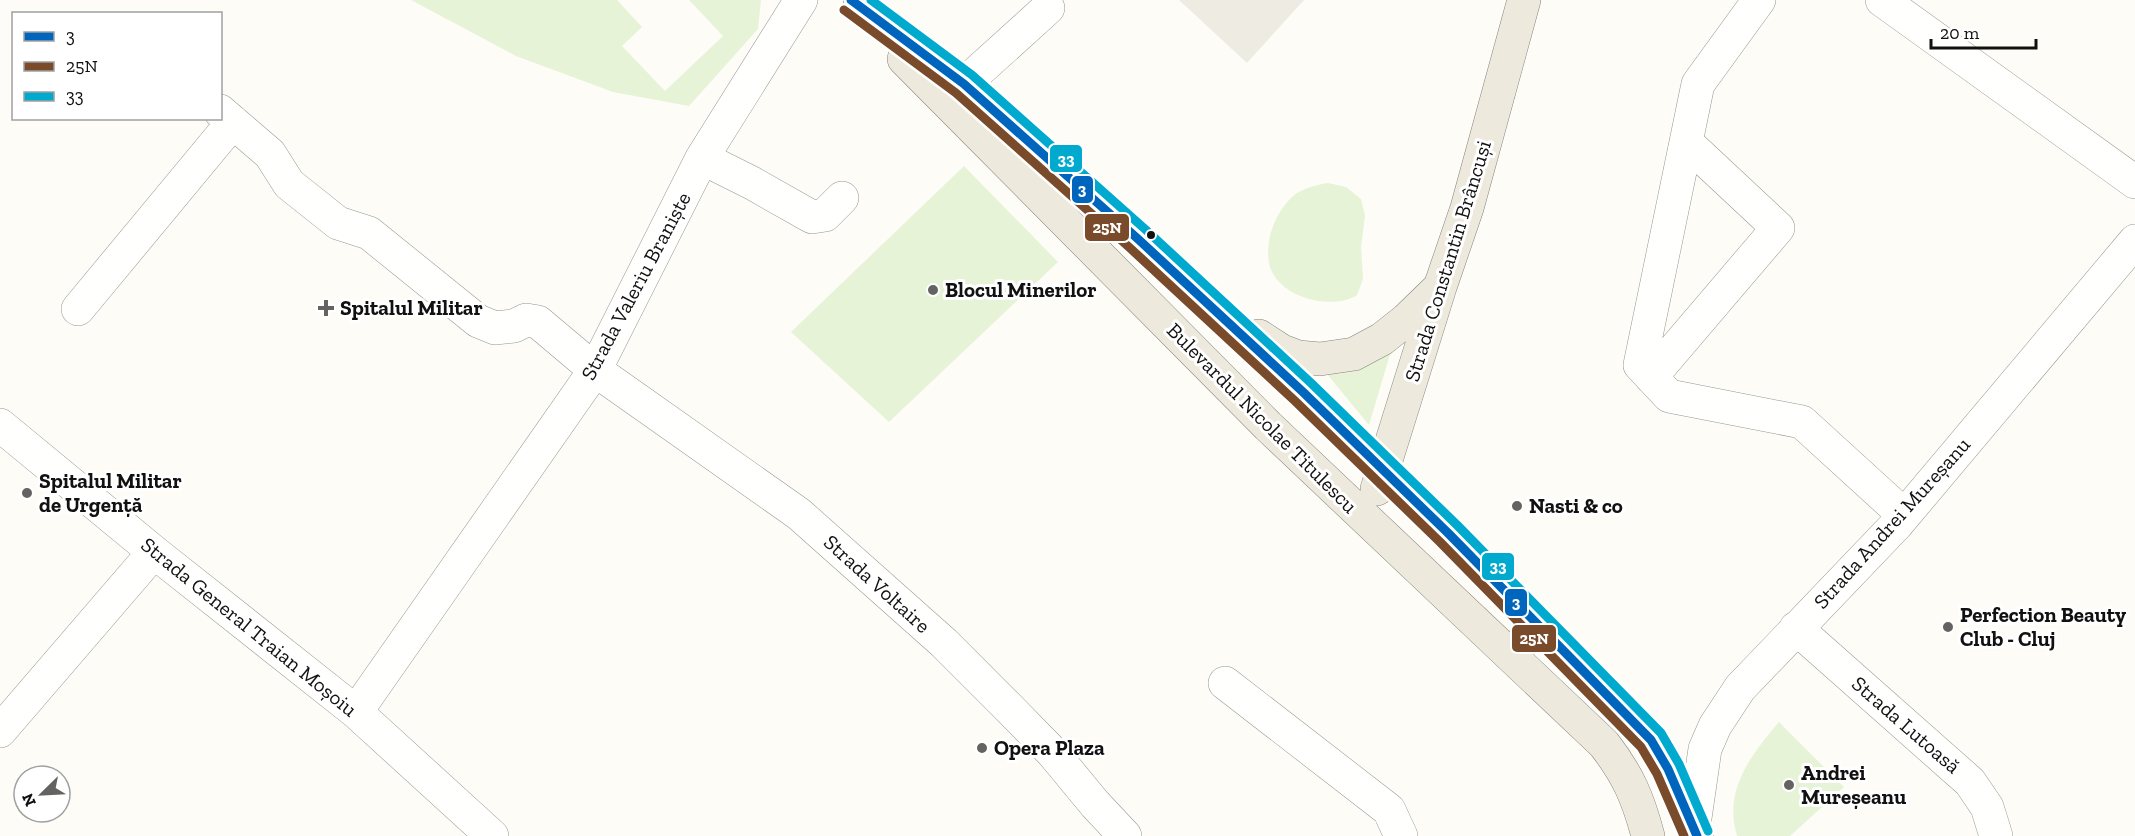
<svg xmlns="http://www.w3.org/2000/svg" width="2135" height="836" font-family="'Zilla Slab',serif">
<rect width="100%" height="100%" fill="#fdfcf7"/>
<!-- green -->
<path fill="#e7f3d7" d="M411,0H617L642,27L622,46L665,91L723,36L689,0H761L758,29L689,106L613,92L516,56Z
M964,166L1058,262L889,422L791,332Z
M1328,183L1346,187L1361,199L1365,216L1361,247L1363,279L1357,295C1332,311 1280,298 1270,267C1263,242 1276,208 1297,193C1307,187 1317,185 1328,183Z
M1391,351L1369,425L1322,368Z
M1779,722L1844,787L1790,836H1737C1723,790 1751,755 1779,722Z"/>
<!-- plaza -->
<path fill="#edebe2" d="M1179,0H1304L1247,63Z"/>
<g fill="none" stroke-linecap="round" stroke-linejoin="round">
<!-- minor casing -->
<g stroke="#979795" stroke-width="34">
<path id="minor" d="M1759,0L1698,84L1640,365L1669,396L1802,422L1904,515
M1882,0L2135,182
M964,84L1048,8
M220,111L270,154L289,184L338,223L369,233L478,321L495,328L514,326L526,320L538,322L595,370L799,514L944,643L1008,707L1052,752L1095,804L1125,836
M702,158L752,183L812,217L825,215L842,198
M78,309L233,122
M1651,377L1778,228L1686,142
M0,425L154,552L356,712L492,836
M1796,628L1970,782L1987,807L1996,836
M1225,683L1389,810L1401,836
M356,712L595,370L702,158L801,0
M0,731L154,552
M1694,825L1705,749L1715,726L1740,688L1897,524L2135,241"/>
</g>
<!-- major casing -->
<g stroke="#858482" stroke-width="34">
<path id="major" d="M859,8L907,40L964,84L1138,239L1303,392L1448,533L1598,684L1651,740L1668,769L1697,836
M904,59L1268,426L1604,744C1628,775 1638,798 1648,836
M1259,336L1282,351L1298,357L1320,359L1354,354L1382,339L1406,320L1437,290
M1377,489L1440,287L1467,208L1524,0"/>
</g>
<!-- minor -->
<use href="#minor" stroke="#fffffe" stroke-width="33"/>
<!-- major -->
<use href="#major" stroke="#ede9dc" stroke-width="33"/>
<!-- bus-1 casing -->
<g stroke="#fff" stroke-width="14">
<path id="bus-1" d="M851,0L964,84L1138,239L1303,392L1448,533L1651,740L1668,769L1697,836"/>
</g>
<!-- bus-2 casing -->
<g stroke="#fff" stroke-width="14">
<path id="bus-2" d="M844,10L956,93L1130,248L1295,401L1440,542L1641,747L1657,774L1684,836"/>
</g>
<!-- bus-3 casing -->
<g stroke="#fff" stroke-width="14">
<path id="bus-3" d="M871,0L972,75L1146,230L1311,383L1457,525L1661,733L1679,764L1708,831"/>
</g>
<!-- bus-1 -->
<use href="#bus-1" stroke="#0065bd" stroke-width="9"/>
<!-- bus-2 -->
<use href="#bus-2" stroke="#7a4b2a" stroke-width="9"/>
<!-- bus-3 -->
<use href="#bus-3" stroke="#00a9ce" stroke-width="9"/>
</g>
<!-- markers -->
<circle fill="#111" stroke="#fff" stroke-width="2" cx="1151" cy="235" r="5"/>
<g fill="#646362" stroke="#fff" stroke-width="2">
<circle cx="933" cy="290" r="6"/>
<path d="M323 299h6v6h6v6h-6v6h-6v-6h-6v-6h6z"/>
<circle cx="27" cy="493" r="6"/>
<circle cx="1517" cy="506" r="6"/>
<circle cx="1948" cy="627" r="6"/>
<circle cx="982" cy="748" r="6"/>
<circle cx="1789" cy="785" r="6"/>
</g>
<g text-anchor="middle" stroke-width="6" stroke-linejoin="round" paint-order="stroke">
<!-- street labels -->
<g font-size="21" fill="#111" stroke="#fff">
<text transform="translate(1448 261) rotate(-73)" y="7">Strada Constantin Brâncuși</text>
<text transform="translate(636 286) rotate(-62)" y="7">Strada Valeriu Braniște</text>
<text transform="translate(1262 418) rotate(45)" y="7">Bulevardul Nicolae Titulescu</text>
<text transform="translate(1892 523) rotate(-48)" y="7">Strada Andrei Mureșanu</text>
<text transform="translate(877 584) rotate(42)" y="7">Strada Voltaire</text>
<text transform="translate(249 627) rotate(39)" y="7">Strada General Traian Moșoiu</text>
<text transform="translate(1906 725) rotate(41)" y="7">Strada Lutoasă</text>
</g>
<!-- poi labels -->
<g font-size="21" font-weight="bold" fill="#111" stroke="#fff" text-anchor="start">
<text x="945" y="297">Blocul Minerilor</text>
<text x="340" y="315">Spitalul Militar</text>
<text x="39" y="488">Spitalul Militar<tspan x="39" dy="24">de Urgență</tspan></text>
<text x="1529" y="513">Nasti &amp; co</text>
<text x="1960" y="622">Perfection Beauty<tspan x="1960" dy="24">Club - Cluj</tspan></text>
<text x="994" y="755">Opera Plaza</text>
<text x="1801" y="780">Andrei<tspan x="1801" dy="24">Mureșeanu</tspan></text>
</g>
</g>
<g stroke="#fff" stroke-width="2">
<rect x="1049" y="144" width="34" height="29" rx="6" fill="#00a9ce"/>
<rect x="1071" y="175" width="23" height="29" rx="6" fill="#0065bd"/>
<rect x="1084" y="213" width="46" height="29" rx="6" fill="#7a4b2a"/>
<rect x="1481" y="552" width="34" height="29" rx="6" fill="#00a9ce"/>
<rect x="1504" y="588" width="24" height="29" rx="6" fill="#0065bd"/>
<rect x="1511" y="624" width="46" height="29" rx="6" fill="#7a4b2a"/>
</g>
<g font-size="16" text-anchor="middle" font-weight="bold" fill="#fff">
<text x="1066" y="165">33</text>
<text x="1082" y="195">3</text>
<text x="1107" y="233">25N</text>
<text x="1498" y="572">33</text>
<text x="1516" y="608">3</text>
<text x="1534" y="644">25N</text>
</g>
<!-- legend -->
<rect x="12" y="12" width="210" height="108" fill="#ffffff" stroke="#a0a0a0" stroke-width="1.5"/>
<rect x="24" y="32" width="30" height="9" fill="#0065bd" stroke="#a0a0a0" stroke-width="1.5"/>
<text x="66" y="42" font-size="18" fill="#111111">3</text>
<rect x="24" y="62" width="30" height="9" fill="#7a4b2a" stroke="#a0a0a0" stroke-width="1.5"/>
<text x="66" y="72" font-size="18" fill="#111111">25N</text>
<rect x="24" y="92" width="30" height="9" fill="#00a9ce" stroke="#a0a0a0" stroke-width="1.5"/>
<text x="66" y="102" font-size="18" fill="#111111">33</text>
<!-- north arrow -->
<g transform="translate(42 794) rotate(246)"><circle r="28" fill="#ffffff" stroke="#a0a0a0" stroke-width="1.5"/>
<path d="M0-4.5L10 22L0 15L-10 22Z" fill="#646362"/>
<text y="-9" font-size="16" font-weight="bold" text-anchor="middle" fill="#111111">N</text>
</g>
<!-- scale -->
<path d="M1931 39v9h105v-9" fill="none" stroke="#111111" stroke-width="3"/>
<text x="1940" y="39" font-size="18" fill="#111111" stroke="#ffffff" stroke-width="4.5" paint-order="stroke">20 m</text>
</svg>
